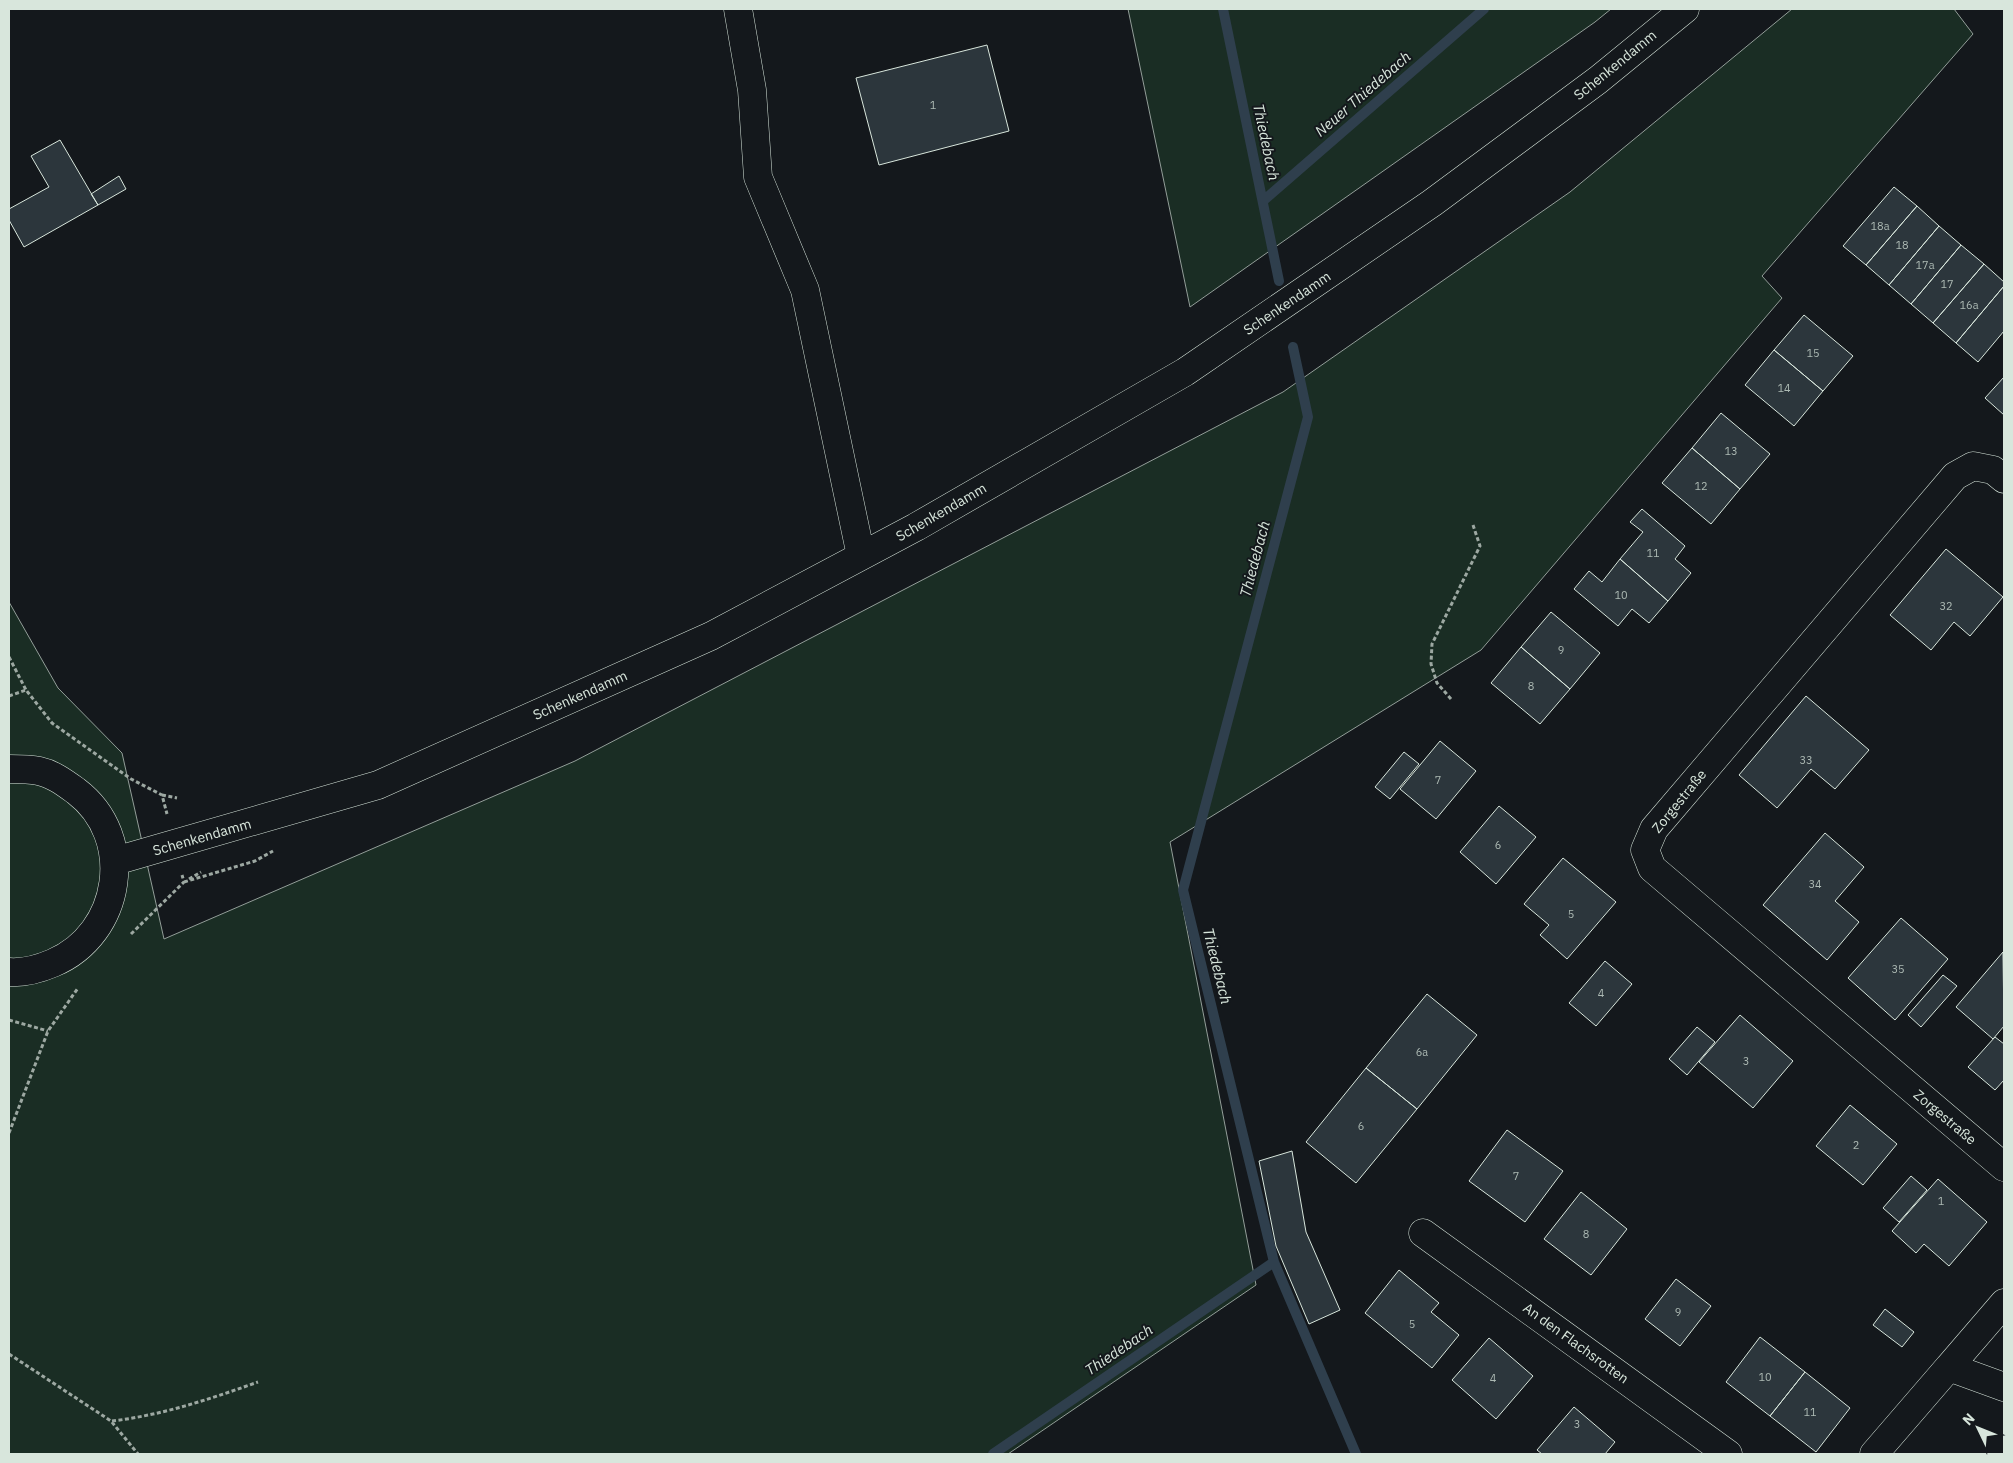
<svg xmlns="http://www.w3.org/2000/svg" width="2013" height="1463" font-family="'IBM Plex Sans',sans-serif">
<rect width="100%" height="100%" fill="#14181c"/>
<!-- green -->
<path fill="#1a2d24" stroke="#939e99" d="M1128,9H1611L1595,22L1190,307Z
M1792,9H1954L1973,34L1762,276L1782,298L1481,650L1170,842L1256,1285L1008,1454H9V602L58,688L122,753L164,939L575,761L1283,392L1570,192Z"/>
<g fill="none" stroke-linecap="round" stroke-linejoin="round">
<!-- stream -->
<path stroke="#2f3f4d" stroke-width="10" d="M1223,9L1279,281
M1263,201L1484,9
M1274,1262L1356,1454
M993,1454L1274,1262L1183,890L1308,417L1293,347"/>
</g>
<!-- building -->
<path fill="#2c363c" stroke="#d8e6dc" d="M987,45L1009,131L879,165L856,78Z
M60,140L98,205L24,247L9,220V209L49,187L31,156Z
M119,176L126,189L98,205L91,194Z
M1894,187L1917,206L1866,265L1843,246Z
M1917,206L1939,226L1889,285L1866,265Z
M1939,226L1961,245L1911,304L1889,285Z
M1961,245L1984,264L1933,323L1911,304Z
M1984,264L2004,282V286L1956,343L1933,323Z
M2004,286V331L1978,362L1956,343Z
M1804,315L1853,356L1823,391L1774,350Z
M1774,350L1823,391L1794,426L1745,385Z
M2004,377V415L1985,398Z
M1721,413L1770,454L1740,489L1692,448Z
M1692,448L1740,489L1711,524L1662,483Z
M1642,509L1685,546L1675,559L1691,573L1668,601L1620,559L1643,532L1630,522Z
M1946,549L2003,597L1970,636L1954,622L1931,650L1890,615Z
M1620,559L1668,601L1649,623L1632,609L1618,626L1574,589L1589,571L1602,582Z
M1551,612L1600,653L1570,689L1521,647Z
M1521,647L1570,689L1540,724L1491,683Z
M1806,696L1869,750L1835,789L1811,769L1777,808L1739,775Z
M1440,741L1476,771L1436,819L1400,789Z
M1404,752L1419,764L1390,799L1375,787Z
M1499,806L1536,837L1496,884L1460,852Z
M1825,833L1864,867L1835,901L1859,922L1827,960L1763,905Z
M1563,858L1616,902L1567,959L1540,935L1549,925L1524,904Z
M1901,918L1948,959L1895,1020L1848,978Z
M2003,952L2004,1026L1993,1039L1956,1007Z
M1605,961L1632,984L1596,1026L1569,1003Z
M1943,975L1957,986L1921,1027L1908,1015Z
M1427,994L1477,1035L1417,1109L1366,1068Z
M1740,1015L1793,1061L1753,1108L1699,1062Z
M1697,1027L1715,1042L1687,1075L1669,1059Z
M1995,1037L2004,1044V1080L1995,1090L1968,1067Z
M1366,1068L1417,1109L1356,1183L1306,1142Z
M1850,1105L1897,1144L1863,1185L1816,1146Z
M1507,1130L1563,1171L1525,1222L1469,1181Z
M1292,1151L1306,1232L1340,1310L1309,1324L1276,1246L1259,1161Z
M1911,1176L1927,1190L1899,1222L1883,1208Z
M1938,1179L1987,1222L1949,1266L1924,1244L1916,1253L1892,1231Z
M1581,1192L1627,1229L1591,1275L1544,1239Z
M1399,1270L1439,1303L1431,1312L1459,1335L1432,1368L1365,1313Z
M1676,1279L1711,1306L1680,1346L1645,1319Z
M1885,1309L1914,1332L1902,1347L1873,1325Z
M1760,1337L1805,1372L1770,1416L1726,1382Z
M1489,1338L1533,1376L1496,1419L1452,1380Z
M1805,1372L1850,1408L1816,1452L1770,1416Z
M1574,1407L1615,1442L1605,1454H1542L1537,1450Z"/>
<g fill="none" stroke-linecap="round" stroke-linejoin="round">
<!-- minor casing -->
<g stroke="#d8e6dc" stroke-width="29">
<path id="minor" d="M738,9L752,90L758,177L805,290L861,556
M2004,479L1993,470L1973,466L1955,476L1654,829L1645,850L1652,868L2004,1167
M9,769C19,769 30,769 39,771C53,774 65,783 76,791C137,837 122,934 53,963C39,969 24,973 9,972
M115,861L378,785L711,636L916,527L1185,372L1432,203L1598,80L1685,9
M1423,1233L1728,1454
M1949,1367L2004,1303
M1874,1454L1949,1367L2004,1387"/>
</g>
<!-- path -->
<path stroke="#9da8a2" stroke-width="3" stroke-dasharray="4 2.5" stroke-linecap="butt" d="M9,657L26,690
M9,696L26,690L52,723L131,779L162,795L167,814
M1451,699L1437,683L1431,664L1432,644L1480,546L1473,525
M162,795L177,798
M189,879L201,872
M184,882L255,861L273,851
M131,934L184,882L182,875
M9,1020L48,1031
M9,1133L48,1031L78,988
M9,1354L111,1421L138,1454
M112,1421C163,1415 210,1399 258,1382"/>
<!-- minor -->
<use href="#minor" stroke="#14181c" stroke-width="28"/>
</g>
<g text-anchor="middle" stroke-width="4" stroke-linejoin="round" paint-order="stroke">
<!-- number labels -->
<g font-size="11" fill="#adbab4">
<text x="933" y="109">1</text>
<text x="1880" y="230">18a</text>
<text x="1902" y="249">18</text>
<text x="1925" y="269">17a</text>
<text x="1947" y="288">17</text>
<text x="1969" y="309">16a</text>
<text x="1813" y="357">15</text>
<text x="1784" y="392">14</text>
<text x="1731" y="455">13</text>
<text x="1701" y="490">12</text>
<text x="1653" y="557">11</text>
<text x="1621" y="599">10</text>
<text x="1946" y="610">32</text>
<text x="1561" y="654">9</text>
<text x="1531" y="690">8</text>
<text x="1806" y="764">33</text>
<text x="1438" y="784">7</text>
<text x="1498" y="849">6</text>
<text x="1815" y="888">34</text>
<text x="1571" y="918">5</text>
<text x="1898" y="973">35</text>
<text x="1601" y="997">4</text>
<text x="1422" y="1056">6a</text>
<text x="1746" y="1065">3</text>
<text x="1361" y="1130">6</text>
<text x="1856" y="1149">2</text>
<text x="1516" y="1180">7</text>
<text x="1941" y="1205">1</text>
<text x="1586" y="1238">8</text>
<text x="1678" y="1316">9</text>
<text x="1412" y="1328">5</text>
<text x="1765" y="1381">10</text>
<text x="1493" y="1382">4</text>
<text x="1810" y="1416">11</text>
<text x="1577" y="1428">3</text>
</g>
<!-- street labels -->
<g font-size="14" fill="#d8e6dc" stroke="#14181c">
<text transform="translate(1615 65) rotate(-39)" y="5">Schenkendamm</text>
<text transform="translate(1287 303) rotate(-34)" y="5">Schenkendamm</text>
<text transform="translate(941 512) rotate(-30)" y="5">Schenkendamm</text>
<text transform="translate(580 695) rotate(-24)" y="5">Schenkendamm</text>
<text transform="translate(1679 801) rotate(-51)" y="5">Zorgestraße</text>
<text transform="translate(202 837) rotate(-16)" y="5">Schenkendamm</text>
<text transform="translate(1945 1117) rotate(40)" y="5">Zorgestraße</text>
<text transform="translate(1576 1343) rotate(36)" y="5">An den Flachsrotten</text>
</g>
<!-- water labels -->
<g font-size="15" font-style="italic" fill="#d8e6dc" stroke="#14181c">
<text transform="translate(1363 94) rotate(-41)" y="5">Neuer Thiedebach</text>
<text transform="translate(1266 142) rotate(78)" y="5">Thiedebach</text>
<text transform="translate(1255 559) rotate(-75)" y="5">Thiedebach</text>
<text transform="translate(1217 966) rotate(76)" y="5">Thiedebach</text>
<text transform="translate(1119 1350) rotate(-34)" y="5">Thiedebach</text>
</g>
</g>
<!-- border -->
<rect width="2013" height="1463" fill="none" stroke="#d8e6dc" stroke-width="20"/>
<!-- north arrow -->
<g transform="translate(1978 1428) rotate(313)" stroke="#14181c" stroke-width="4" paint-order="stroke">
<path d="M0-4L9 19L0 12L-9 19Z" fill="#d8e6dc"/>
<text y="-8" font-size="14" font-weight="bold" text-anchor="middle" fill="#d8e6dc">N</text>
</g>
</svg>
